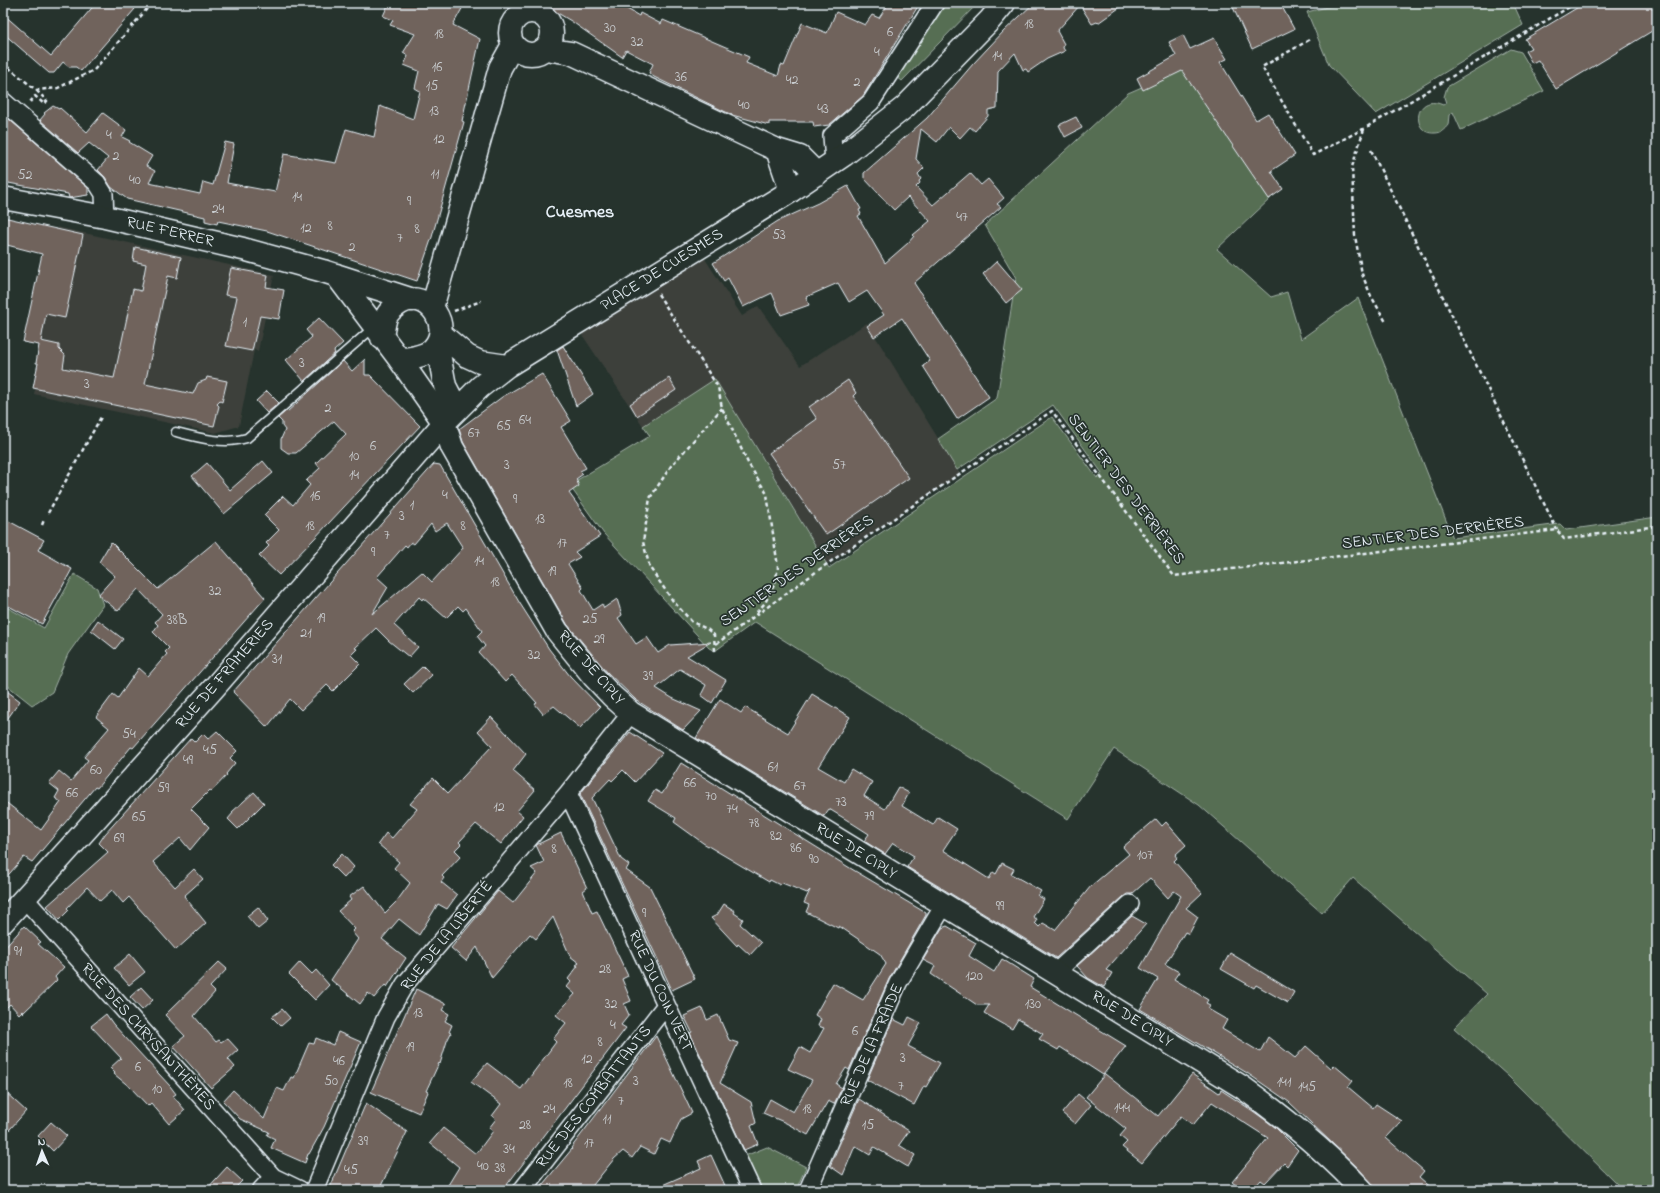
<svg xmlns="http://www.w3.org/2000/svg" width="1660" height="1193" viewBox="0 0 1660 1193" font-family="'Indie Flower',sans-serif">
<rect width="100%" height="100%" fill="#26332d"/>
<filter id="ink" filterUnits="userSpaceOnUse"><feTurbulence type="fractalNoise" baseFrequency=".025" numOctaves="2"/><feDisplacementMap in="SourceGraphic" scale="8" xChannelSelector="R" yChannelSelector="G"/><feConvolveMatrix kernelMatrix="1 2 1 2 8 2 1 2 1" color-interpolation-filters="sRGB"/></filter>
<g filter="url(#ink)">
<!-- built -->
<path fill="#3c413b" d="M57 227 274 275 258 351 254 350 239 426 215 433 34 394 46 341 32 338Z
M698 248 742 316 758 306 800 366 867 323 960 474 827 564 715 379 643 426 575 324Z"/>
<!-- green -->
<path fill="#576e53" stroke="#a0b0a6" d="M942 3H978L902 81 896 76Z
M1343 3H1513L1523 25 1376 114 1329 65 1307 12Z
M1511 49 1521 52 1544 91 1461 130 1453 112 1449 115 1448 125C1444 130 1441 133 1435 133 1410 135 1414 92 1443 105L1446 103 1444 97 1447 87Z
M1183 69 1271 198 1217 249 1271 297 1287 292 1301 339 1358 298 1453 538 1560 524 1566 530 1657 517V1190H1623L1508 1076 1454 1028 1487 994 1353 878 1322 913 1199 805 1114 749 1068 819 755 622 715 651 709 648 604 534 569 485 650 436 643 426 715 379 829 568 1052 417 1097 478 1102 473 1053 405 957 470 938 439 997 398 1016 278 985 225 1128 93Z
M74 574 97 588 103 605 68 654 52 692 32 705 3 682V605L44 628Z
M767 1147 806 1167 796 1190H760L745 1156Z"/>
<!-- building -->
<path fill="#6f635c" stroke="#e8f1f8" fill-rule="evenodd" d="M96 3H127L135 9 81 71 76 67H69L63 62 54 73H49L3 33V14L51 56Z
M389 3H465L453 25 480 39 462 121 464 122 432 237 417 281 267 231 218 221 217 224 205 221V217L127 199 111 187 105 177 98 170 108 158 89 143 78 153 40 120 45 114 44 113 53 106 59 109 60 108 87 132 103 113 126 130 122 137 130 141 129 142 152 156 146 166 155 171 149 183 200 194 203 182 213 185 225 142 234 144 227 183 275 192 284 154 336 163 346 129 374 137 380 106 413 119 420 91 415 88 419 71 404 65 408 56 403 53 415 34 390 25 393 20 383 16Z
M541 3H617L639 16 640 13 661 24 663 20 749 57 746 63 778 76 781 65 784 66 802 23 827 33 836 12 865 25 872 15 879 18 889 3H920L863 96 829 125 814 127 813 122H769V125L732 115 654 77 649 73 653 64 626 50 622 57 571 21Z
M1034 3H1126L1098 23 1097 22 1092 24 1080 5 1057 31 1064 44 1063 48 1065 51 1047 59 1028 72 1026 69 1023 70 1015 53 998 71 997 108 988 110V116L975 131 970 127 960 138 949 127 937 142 921 129 916 159 924 168 918 174 921 179 919 181 920 183 916 187 933 205 970 173 981 185 988 179 1004 198 997 204 1001 207 914 283 989 397 957 419 923 366 930 361 902 318 874 337 867 326 884 315 867 291 849 302 838 283 806 297 809 305 781 315 772 293 743 307 728 278 724 281 713 263 778 221 818 203 848 186 861 209 859 210 861 214 858 216 885 263 908 243 914 236 913 235 930 221 908 197 894 210 864 178V173L927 118 973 64 1004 31Z
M1231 3H1280L1294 29 1252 49Z
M1585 3H1657V28L1556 89 1538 60 1532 63 1525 51 1531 48 1525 39Z
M1183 35 1190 49 1214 38 1227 59 1220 62 1256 120 1268 113 1295 155 1271 171 1283 189 1269 199 1182 71 1143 90 1137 78 1176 56 1169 42Z
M3 114 88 188V195L69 198 68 194 3 182Z
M1076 117 1082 128 1065 137 1059 125Z
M3 217 83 235 65 318 46 314 41 341 59 345V349L65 355 63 368 114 378 133 289 141 291 146 264 133 261 135 247 181 257 177 278 168 276 145 384 193 394 198 383 206 380 207 377 227 381 222 402 220 401 217 404 219 406 214 426 33 388 38 363H36L39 345 23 342 42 254 3 244Z
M997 261 1022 290 1006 303 983 274Z
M231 268 268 275 266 287 284 290 279 319 260 316 252 351 226 346 237 297 225 295Z
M319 318 343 343 334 351 335 353 304 381 286 360 312 337 306 330Z
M563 346 593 394 576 406 557 350Z
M365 359V375H370L420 426 313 540 279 575 259 556 269 546 266 543 279 530 264 515 283 496 293 505 310 485 306 481 320 468 316 463 346 434 334 421 296 453H288L281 448V439L285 430 282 426V422L278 418 286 411 287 412 343 361 352 371Z
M542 374 571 421 561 427 586 468 580 471 583 474 576 479 579 486 569 493 600 536 575 552 580 557 568 564 583 588 581 590 593 610 602 604 604 608 617 599 622 615 618 618 636 644 647 637 658 653 670 645 711 642 687 656 726 680 712 703 701 695 706 685 680 669 656 688 672 698 701 711 683 730 636 700 607 672 567 624 463 442 459 429 502 397Z
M669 378 676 390 637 416 630 404Z
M848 380 856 393 853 396 909 478 826 535 769 453 817 419 809 407Z
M267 391 279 403 267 413 256 401Z
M263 461 273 473 224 514 192 476 207 463 230 490Z
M434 464 440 465 519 602 549 649 570 676 600 707 580 728 554 706 543 714 535 704 537 703 512 675 505 682 479 653 485 646 477 636 482 631 466 608 463 611 458 606 446 618 423 598 422 600 419 597 394 625 418 647 409 657 389 641 376 628 355 648 357 649 351 655 360 664 333 691 327 685 301 710 290 699 267 727 233 692ZM447 523 463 548 432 582 422 572 372 614 388 587 377 577 405 545 407 547 411 542 414 544 431 524 435 531Z
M3 518 44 540 38 550 72 569 42 624 3 603Z
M216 541 265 598 133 748 131 747 97 788 95 787 32 862 24 857 3 881V800L41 830 61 802 55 798 59 791 49 783 59 771 71 781 88 760 84 757 109 728 96 717 113 694 118 698 139 668 148 676 167 654 165 652 169 648 153 632 158 625 155 622 162 614 138 589 118 611 98 595 115 576 99 562 111 542 158 589Z
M98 620 123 639 115 649 91 630Z
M423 666 432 675 413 693 404 684Z
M3 688 20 701 3 725Z
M812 694 850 717 818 767 844 782 851 769 872 782 864 796 885 809 898 787 909 793 902 806 933 825 938 817 957 829 943 850 989 879 993 872 996 874 1002 863 1014 869 1011 874 1041 891 1038 896 1044 899 1033 917 1037 919 1035 923 1039 927 1043 923 1055 930 1091 886 1129 854 1123 847 1156 819 1162 826 1166 822 1186 845 1175 855 1177 858 1174 861 1202 893 1186 908 1198 917 1189 934 1185 932 1165 964 1179 972 1174 979 1208 1000 1206 1003 1210 1005 1208 1009 1227 1020 1222 1029 1260 1052 1268 1037 1295 1058 1306 1046 1331 1068 1334 1065 1353 1081 1348 1087 1373 1108 1376 1104 1402 1121 1386 1138 1424 1171 1419 1177 1434 1190H1377L1357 1167 1289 1102 1247 1073 1140 1009 1158 979 1140 968 1181 896 1174 891 1168 898 1150 878 1132 894H1127L1123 897 1056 958 907 867 914 856 893 843 885 854 864 841 869 834 847 820 829 809 824 816 696 738 720 699 741 713 745 707 788 733Z
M491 717 526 754 513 771 535 790 517 811 523 816 501 844 476 824 459 842 461 844 455 850 461 856 442 876 444 878 441 882 457 895 447 909 438 904 419 935 399 919 382 939 406 958 387 987 385 985 374 998 368 993 360 1004 331 980 358 939 352 932 355 929 338 911 351 900 349 897 364 886 385 913 397 901 410 883 394 868 399 862 378 844 386 833 392 838 417 809 410 804 433 778 448 793 492 746 478 731Z
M217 731 237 751 230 758 235 763 226 774 227 775 211 792 210 790 191 809 209 827 190 850 180 838 153 862 175 887 194 869 203 879 184 896 206 923 176 950 129 897 123 903 112 890 100 901 87 887 67 908 69 910 59 920 47 906 108 852 99 843 105 834 191 738 195 742 203 734 208 739Z
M630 732 662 753 635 782 623 770 612 781 610 779 592 798 621 859 629 865 626 870 650 887 695 979 672 990 580 794Z
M681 763 850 868 926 913V915L889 979 849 1070 846 1068 836 1084 842 1088 834 1104 828 1101 808 1135 786 1123 763 1113 770 1099 793 1112 812 1080 788 1069 800 1047 810 1053 824 1028 818 1026 821 1019 815 1015 833 983 863 1000 886 964 880 954 839 926 838 928 806 912 809 905 804 903 810 890 807 893 782 883 780 885 770 880 769 882 703 843 674 822 676 818 648 801 655 790 662 794Z
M254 792 264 803 238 829 228 819 233 813 232 812Z
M561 833 587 888 583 891 592 913 597 911 628 976 622 979 631 1001 624 1004 629 1015 621 1025 626 1028 503 1190H445L459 1167 430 1143 443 1128 476 1154 493 1131 489 1128 496 1119 492 1116 501 1104 471 1082 487 1063 521 1089 556 1042 553 1039 566 1023 556 1015 575 994 567 987 571 982 568 979 578 966 576 965 579 963 570 956 553 917 536 939 530 934 492 978 477 947 466 961 451 948 498 891 513 903 537 873 531 868 544 862 536 845Z
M342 854 354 867 344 878 331 865Z
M724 904 735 911 734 913 743 919 740 924 761 943 750 955 738 944 737 946 711 918 717 915Z
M258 907 268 921 258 929 247 916Z
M1132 916 1146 924 1106 970 1112 973 1104 987 1088 978 1077 966Z
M24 926 41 942 38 944 64 967 55 977 57 980 23 1013 22 1011 19 1014 10 1004 3 1011V950Z
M947 926 976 943 969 956 994 972 1002 959 1034 979 1030 987 1126 1046 1103 1075 1060 1047 1058 1050 1039 1039 1043 1034 1018 1019 1012 1029 984 1013 989 1005H977L931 974 935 966 923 960 942 928Z
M1230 953 1294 992 1288 1003 1256 985 1254 988 1221 969Z
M130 954 145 972 129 985 114 968Z
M219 962 227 969 210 987 215 992 194 1016 216 1042 219 1040 221 1042 227 1038 238 1050 228 1059 235 1067 211 1088 173 1046 185 1036 165 1015Z
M300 962 312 974 316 970 329 985 315 1000 289 974Z
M141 987 153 1000 142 1010 130 997Z
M416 989 446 1004 442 1010 449 1014 445 1021 452 1025 449 1032 451 1033 447 1041 440 1064 439 1063 426 1091 428 1092 419 1113 371 1092Z
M702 1008 707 1020 718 1015 729 1040 738 1043 720 1083 751 1102 756 1123 751 1126 758 1144 744 1150 690 1033 692 1032 684 1016Z
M282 1009 290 1018 281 1026 272 1017Z
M106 1014 113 1024 170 1086 176 1094 173 1096 185 1110 169 1124 151 1103 148 1106 131 1088 114 1074 115 1073 110 1068 121 1058 91 1026Z
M909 1017 921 1023 908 1046 940 1063 926 1087 924 1086 914 1105 867 1080 893 1019 905 1025Z
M338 1032 361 1042 324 1127 309 1154H308L305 1163 271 1148 275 1139 267 1135 269 1132 240 1119 223 1101 233 1090 264 1119 277 1088 284 1091 291 1077 294 1078 309 1043 314 1044 316 1038 333 1045Z
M656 1036 692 1113 681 1119 670 1143 661 1139 654 1154 640 1147 632 1158 623 1151 614 1159 589 1190H538L572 1149 571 1148Z
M1105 1074 1158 1116 1192 1074 1219 1093 1221 1090 1253 1111 1275 1127 1298 1150 1287 1166 1284 1163 1265 1183 1261 1180 1252 1190H1242L1232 1182 1268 1138 1212 1102 1193 1125 1181 1116 1142 1163 1122 1147 1127 1142 1120 1136 1126 1129 1086 1097Z
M3 1090 26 1111 3 1137Z
M1078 1094 1091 1105 1075 1124 1062 1113Z
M859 1099 909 1131 899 1145 915 1155 908 1167 874 1147 870 1155 855 1146 843 1175 830 1166Z
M366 1103 407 1132 379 1190H329Z
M51 1122 67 1136 53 1151 38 1136Z
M711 1155 727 1190H651L701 1168 698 1161Z
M227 1167 242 1181 233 1190H206Z"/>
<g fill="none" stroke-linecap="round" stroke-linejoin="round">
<!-- lane casing -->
<g stroke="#e8f1f8" stroke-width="11">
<path id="lane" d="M176 432C199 438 224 445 247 438L374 327"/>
</g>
<!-- street casing -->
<g stroke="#e8f1f8" stroke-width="20">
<path id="street" d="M3 101 97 183 104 194 105 217
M834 162 832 136 871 102 935 3
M568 793 752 1190
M24 898 273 1177 300 1190
M1056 972 1130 904
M261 1190 273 1177
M314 1190 386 1017 405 984 568 793 631 713
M522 1190 666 1005
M808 1190 898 983 944 905"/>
</g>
<!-- secondary casing -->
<g stroke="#e8f1f8" stroke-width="25">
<path id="secondary" d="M510 33a21 21 0 1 1 42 0a21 21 0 1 1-42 0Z
M545 49 571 53 777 150 800 157 817 174
M777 150 791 191
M3 198 105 217 243 249 323 271 413 300
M336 275 400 360 444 423 452 447 557 631 594 677 612 696 631 713 1242 1087C1285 1118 1326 1151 1362 1190
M432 308 500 68 513 45
M441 334 467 356 480 362 507 366
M382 338C383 331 384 323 386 317 389 311 394 307 399 304 427 285 458 330 429 352 421 357 409 358 400 360
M437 343 445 386 457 409
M3 922 213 689 444 423 480 387 507 366 791 191 844 155 905 107 990 20 1004 3"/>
</g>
<!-- path -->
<path stroke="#e8f1f8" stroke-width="2.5" stroke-dasharray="4 3" stroke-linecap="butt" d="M1309 40 1262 67 1313 155 1365 128 1576 3
M3 63 36 90 58 88 94 70 146 10 150 3
M30 102 35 96 44 104 47 101 36 90
M1364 129 1352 167 1355 236 1362 274 1371 296 1386 322
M1371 150 1557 530
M658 294 718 387 722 408 748 463 767 494 778 567 775 583 765 603 756 613
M454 311 481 301
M48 513 101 417
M42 525 44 520
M716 644 827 564 1052 411 1174 576 1557 530 1564 539 1657 526
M715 651 714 635 707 629 692 622 673 601 650 568 643 542 650 498 671 466 722 408"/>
<!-- lane -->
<use href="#lane" stroke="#26332d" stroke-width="8"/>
<!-- street -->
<use href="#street" stroke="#26332d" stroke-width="17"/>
<!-- secondary -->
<use href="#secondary" stroke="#26332d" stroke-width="22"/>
</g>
</g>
<g text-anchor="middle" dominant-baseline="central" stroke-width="3.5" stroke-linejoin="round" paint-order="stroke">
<!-- number labels -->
<g font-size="14" fill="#caced1">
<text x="1029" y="24">18</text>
<text x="610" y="28">30</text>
<text x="890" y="32">6</text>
<text x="439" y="34">18</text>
<text x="637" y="42">32</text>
<text x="877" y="52">4</text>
<text x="997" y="56">14</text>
<text x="437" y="67">16</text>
<text x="681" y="77">36</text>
<text x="792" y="80">42</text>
<text x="857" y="82">2</text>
<text x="432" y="86">15</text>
<text x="744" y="105">40</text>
<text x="823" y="109">43</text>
<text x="434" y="111">13</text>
<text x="109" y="135">4</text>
<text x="439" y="139">12</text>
<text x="116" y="156">2</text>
<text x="435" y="174">11</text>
<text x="25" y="175">52</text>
<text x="135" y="180">40</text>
<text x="297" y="197">14</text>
<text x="409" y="201">9</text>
<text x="218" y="209">24</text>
<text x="962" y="217">47</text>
<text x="330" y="226">8</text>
<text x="306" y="228">12</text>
<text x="417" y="229">8</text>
<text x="779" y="235">53</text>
<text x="400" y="238">7</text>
<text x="352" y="247">2</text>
<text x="245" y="322">1</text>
<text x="302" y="363">3</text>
<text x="87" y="384">3</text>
<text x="328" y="408">2</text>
<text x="525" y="420">64</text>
<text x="504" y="426">65</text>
<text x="474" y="433">67</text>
<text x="373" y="446">6</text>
<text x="354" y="456">10</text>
<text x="507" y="465">3</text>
<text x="839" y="465">57</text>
<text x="354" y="475">14</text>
<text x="445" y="495">4</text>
<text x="315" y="496">16</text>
<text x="515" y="499">9</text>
<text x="412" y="505">1</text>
<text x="402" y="516">3</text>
<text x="540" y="519">13</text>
<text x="310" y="526">18</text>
<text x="463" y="526">8</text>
<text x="387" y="535">7</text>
<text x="562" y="543">17</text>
<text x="373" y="552">9</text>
<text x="479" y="561">14</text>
<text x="552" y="571">19</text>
<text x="495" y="582">18</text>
<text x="215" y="591">32</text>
<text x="321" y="618">19</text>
<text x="590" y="619">25</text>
<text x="177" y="620">38B</text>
<text x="306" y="633">21</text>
<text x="599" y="639">29</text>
<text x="534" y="655">32</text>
<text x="277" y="659">31</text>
<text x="648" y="676">39</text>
<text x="129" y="734">54</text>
<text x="210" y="750">45</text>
<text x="188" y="760">49</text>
<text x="773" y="767">61</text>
<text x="96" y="770">60</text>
<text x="690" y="783">66</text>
<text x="800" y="786">67</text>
<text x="163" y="788">59</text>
<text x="72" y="793">66</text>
<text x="711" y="796">70</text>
<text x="841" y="802">73</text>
<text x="499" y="807">12</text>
<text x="732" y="809">74</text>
<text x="869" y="816">79</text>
<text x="139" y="817">65</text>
<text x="754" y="823">78</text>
<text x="776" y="836">82</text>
<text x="119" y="838">69</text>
<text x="796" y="848">86</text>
<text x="554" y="849">8</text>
<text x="1145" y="855">107</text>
<text x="814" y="859">90</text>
<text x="1000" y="906">99</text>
<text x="644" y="913">9</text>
<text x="18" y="951">91</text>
<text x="605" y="969">28</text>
<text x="974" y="976">120</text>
<text x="611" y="1004">32</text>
<text x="1033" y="1004">130</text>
<text x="418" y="1013">13</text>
<text x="613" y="1025">4</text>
<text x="855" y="1031">6</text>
<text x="600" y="1042">8</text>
<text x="410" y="1047">19</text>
<text x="903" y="1058">3</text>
<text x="587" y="1059">12</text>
<text x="339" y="1061">46</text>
<text x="138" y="1067">6</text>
<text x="331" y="1081">50</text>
<text x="636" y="1081">3</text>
<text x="1284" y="1082">141</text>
<text x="568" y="1083">18</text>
<text x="901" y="1086">7</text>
<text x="1307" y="1087">145</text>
<text x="157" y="1089">10</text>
<text x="621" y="1101">7</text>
<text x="1122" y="1108">144</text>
<text x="549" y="1109">24</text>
<text x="807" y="1109">18</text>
<text x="607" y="1119">11</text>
<text x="525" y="1125">28</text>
<text x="868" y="1125">15</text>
<text x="363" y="1141">39</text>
<text x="589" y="1143">17</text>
<text x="509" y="1149">34</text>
<text x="483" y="1166">40</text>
<text x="500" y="1168">38</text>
<text x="351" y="1170">45</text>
</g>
<!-- street labels -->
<g font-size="16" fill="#e8f1f8" stroke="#26332d">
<text transform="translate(170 232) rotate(13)">RUE FERRER</text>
<text transform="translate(662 270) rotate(-32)">PLACE DE CUESMES</text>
<text transform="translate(1126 489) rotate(53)">SENTIER DES DERRIÈRES</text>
<text transform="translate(1433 533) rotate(-7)">SENTIER DES DERRIÈRES</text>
<text transform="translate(797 571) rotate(-35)">SENTIER DES DERRIÈRES</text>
<text transform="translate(591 668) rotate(49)">RUE DE CIPLY</text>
<text transform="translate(225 674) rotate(-49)">RUE DE FRAMERIES</text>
<text transform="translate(856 851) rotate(32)">RUE DE CIPLY</text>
<text transform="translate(447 936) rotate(-51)">RUE DE LA LIBERTÉ</text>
<text transform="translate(660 991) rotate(65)">RUE DU COIN VERT</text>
<text transform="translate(1132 1019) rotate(32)">RUE DE CIPLY</text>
<text transform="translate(148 1037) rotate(48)">RUE DES CHRYSANTHÈMES</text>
<text transform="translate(872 1045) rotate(-66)">RUE DE LA FRAIDE</text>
<text transform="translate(594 1097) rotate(-52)">RUE DES COMBATTANTS</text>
</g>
<!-- quarter labels -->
<g font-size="18" font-weight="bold" fill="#e8f1f8" stroke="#26332d">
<text x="580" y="213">Cuesmes</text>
</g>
</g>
<!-- margin -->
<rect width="1660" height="1193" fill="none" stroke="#26332d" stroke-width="16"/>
<rect x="8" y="8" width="1644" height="1177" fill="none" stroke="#e8f1f8" stroke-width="1.5" filter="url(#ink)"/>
<!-- north arrow -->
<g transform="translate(42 1151) rotate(358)" stroke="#26332d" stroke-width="3" paint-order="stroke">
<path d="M0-3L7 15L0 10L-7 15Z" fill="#e8f1f8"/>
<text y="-6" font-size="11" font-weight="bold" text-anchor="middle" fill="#e8f1f8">N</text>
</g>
</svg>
